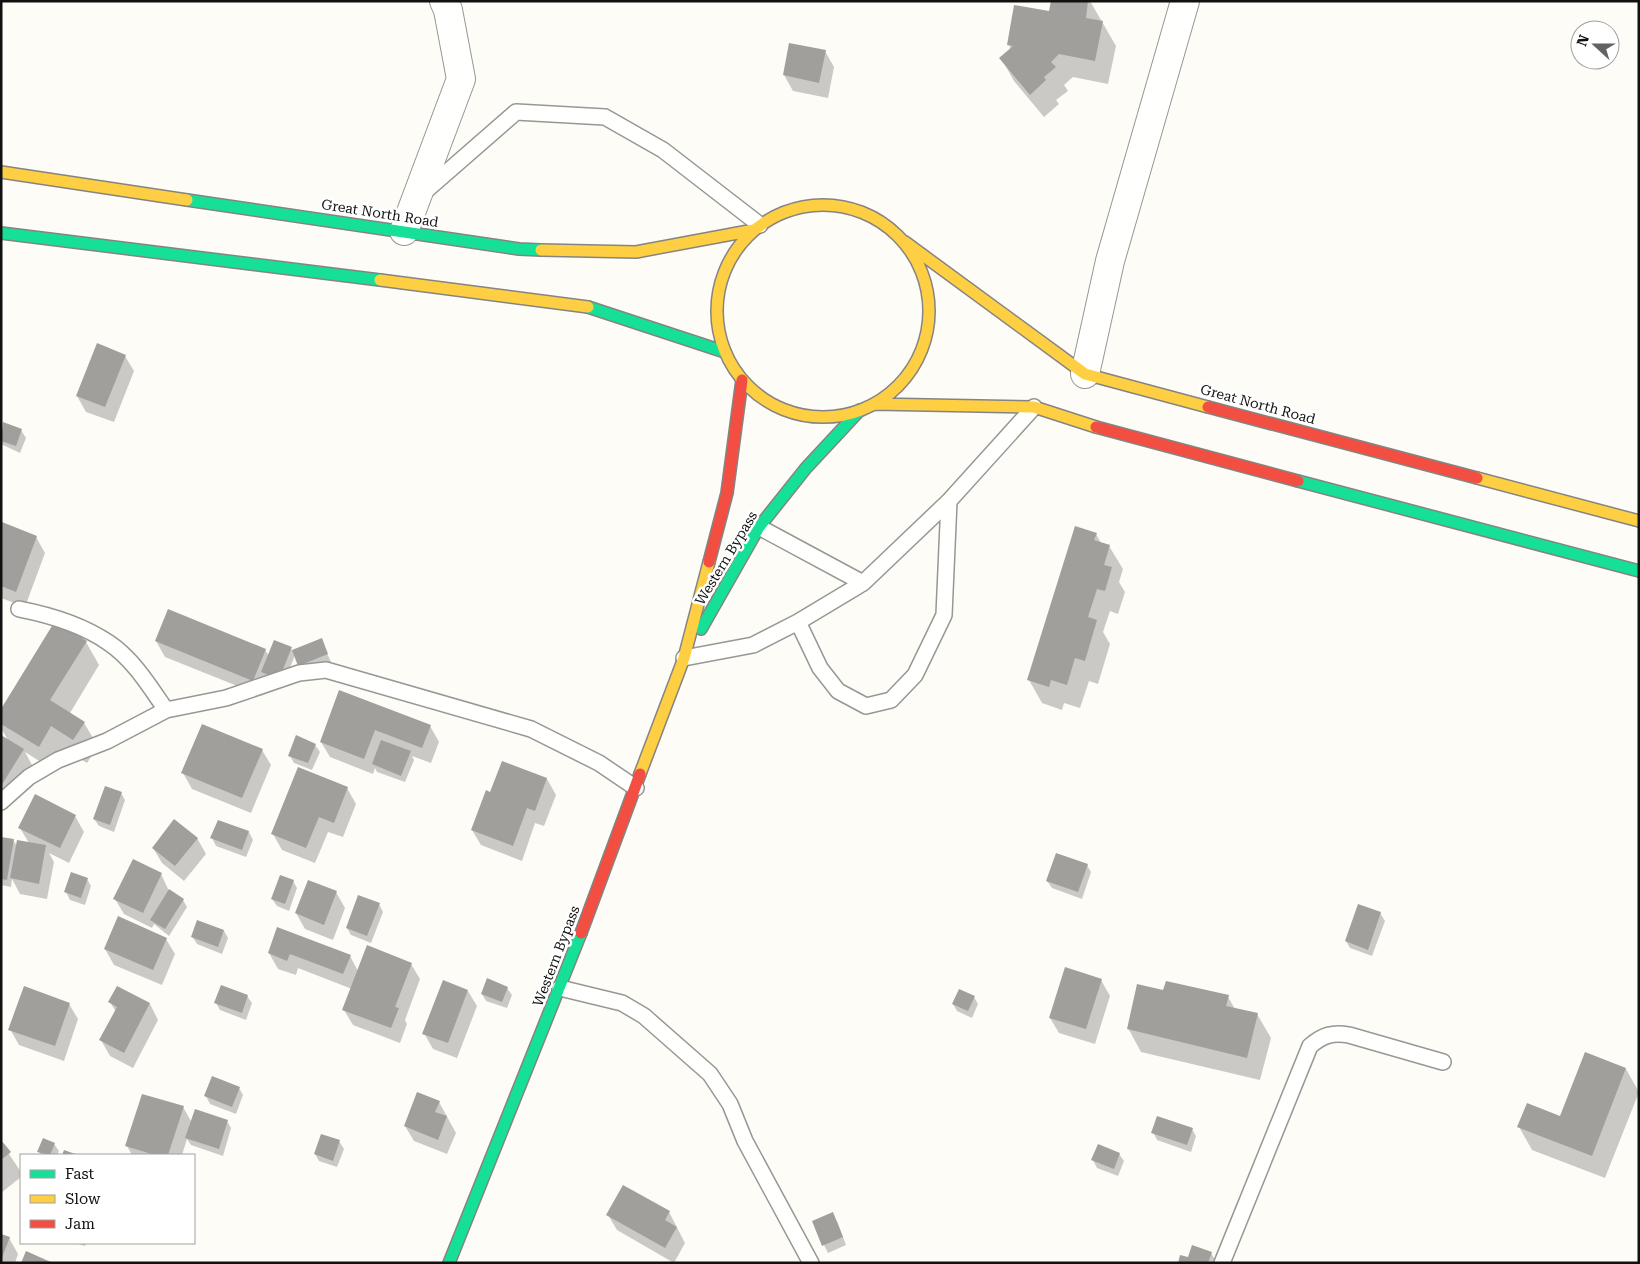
<svg xmlns="http://www.w3.org/2000/svg" width="1640" height="1264" viewBox="0 0 1640 1264" font-family="'Roboto Serif',serif">
<rect width="100%" height="100%" fill="#fdfcf7"/>
<!-- shadow -->
<path fill="#0003" d="M1053 1H1090L1116 46 1108 84 1073 77 1064 85 1068 91 1056 100 1059 104 1044 117 1014 81 1001 58 1011 50 1009 45 1050 13Z
M825 51 834 67 828 98 793 91 784 75Z
M125 356 134 371 114 422 86 412 77 396Z
M4 424 21 430 26 438 20 453 1 444Z
M3 524 36 537 45 553 25 607 1 598Z
M1096 534 1101 543 1109 546 1123 569 1119 582 1125 592 1118 614 1110 611 1103 632 1110 644 1098 684 1089 681 1080 708 1064 703 1062 710 1042 703 1029 680Z
M321 640 331 662 304 672 295 655 283 686 268 680 262 696 165 657 156 641 265 650 269 656 291 648 292 651Z
M86 642 99 665 70 713 84 723 98 746 87 763 64 749 52 769 25 752 32 765 9 804 1 799V736L8 740 1 728V712Z
M340 691 430 726 439 742 431 763 412 756 414 760 405 782 377 772 375 768 373 774 330 757 321 742Z
M315 745 320 752 312 770 294 763 290 756Z
M262 750 271 765 251 813 192 789 183 773Z
M503 763 547 779 556 795 544 826 535 823 522 861 481 845 472 830 491 794Z
M347 788 356 804 343 837 328 832 315 863 282 850 273 834Z
M121 793 125 800 114 832 99 826 94 819Z
M75 816 84 832 69 863 49 853 54 862 47 899 20 894 12 879 11 887 1 885V838L13 840 17 846 29 843 20 828Z
M218 821 249 832 253 840 246 857 216 846 212 838Z
M197 838 206 854 184 881 162 863 153 848Z
M1087 865 1091 872 1082 899 1052 888 1047 881Z
M161 874 169 891 183 900 187 907 169 936 154 924 152 928 124 914 115 899Z
M87 879 91 886 85 905 70 900 66 892Z
M293 881 297 888 289 911 277 906 272 899Z
M336 892 345 908 333 940 305 929 296 913Z
M379 904 383 912 371 943 351 935 347 928Z
M1380 913 1385 921 1372 956 1350 948 1346 941Z
M224 931 228 938 222 954 197 944 192 936Z
M166 939 175 954 162 985 114 965 105 949Z
M269 953 350 956 358 971 411 964 420 979 405 1020 407 1024 400 1043 353 1025 344 1010 352 989 298 968 296 975 278 969Z
M1101 980 1110 996 1095 1044 1059 1033 1050 1018Z
M118 988 150 1004 158 1020 133 1068 110 1056 101 1040 116 1012 110 1002Z
M507 988 512 995 507 1008 486 1001 482 994Z
M468 991 477 1006 457 1058 433 1049 424 1033Z
M1164 992 1228 997 1235 1009 1257 1014 1271 1038 1260 1080 1141 1052 1128 1028Z
M247 996 252 1003 246 1020 220 1010 216 1003Z
M974 997 978 1004 972 1018 957 1011 953 1004Z
M69 1004 78 1019 64 1061 19 1045 10 1029Z
M1586 1053 1626 1069 1639 1092 1605 1178 1532 1150 1519 1127 1560 1118Z
M239 1088 243 1095 236 1114 210 1104 206 1096Z
M439 1102 456 1133 447 1154 414 1141 405 1126Z
M183 1107 192 1123 227 1121 231 1128 223 1156 191 1145 187 1139 182 1155H132L127 1146Z
M1192 1129 1196 1136 1191 1152 1157 1140 1153 1132Z
M339 1141 344 1149 337 1167 319 1161 315 1154Z
M1 1142 21 1172V1177L1 1193Z
M54 1144 59 1151 57 1155H41L39 1152Z
M1119 1154 1124 1161 1118 1176 1097 1168 1093 1160Z
M669 1212 685 1243 674 1263 617 1230 608 1215Z
M837 1221 846 1245 828 1253 824 1245Z
M1 1235 9 1238 18 1254 15 1263H1Z
M75 1243H86L85 1246Z
M1211 1253 1217 1263H1179Z"/>
<!-- building -->
<path fill="#a19f9c" d="M1051 1H1088L1086 18 1103 21 1095 61 1059 54 1051 62 1056 67 1044 77 1046 80 1030 95 999 58 1013 46 1007 45 1014 5 1049 11Z
M789 43 826 50 819 83 783 75Z
M97 343 126 355 105 407 76 396Z
M3 422 22 429 16 446 1 441Z
M2 522 37 536 16 592 1 586Z
M1075 526 1097 533 1094 540 1110 545 1104 565 1112 567 1105 591 1097 589 1088 617 1097 620 1085 661 1075 658 1067 685 1051 680 1049 687 1027 680Z
M168 609 266 649 253 681 155 641Z
M55 621 87 641 50 700 85 722 73 740 51 726 39 747 1 724V709Z
M322 638 328 654 298 666 292 650Z
M274 640 292 647 279 679 261 672Z
M339 690 431 725 422 748 375 730 364 759 320 742Z
M202 724 263 749 242 798 181 773Z
M1 735 24 749 1 786Z
M296 735 316 744 308 763 288 756Z
M381 740 411 751 401 776 372 764Z
M502 761 547 778 535 811 527 808 513 846 471 830 486 790 490 792Z
M298 767 348 787 334 823 319 817 306 848 271 834Z
M105 786 122 792 110 825 93 819Z
M35 794 76 815 60 848 18 828Z
M174 819 198 838 175 866 152 848Z
M218 820 249 831 242 850 210 838Z
M1 837 14 839 7 880 1 879Z
M17 840 46 845 39 884 10 878Z
M1056 853 1088 864 1078 892 1046 881Z
M133 859 162 873 143 913 113 899Z
M71 872 88 878 81 898 64 892Z
M280 875 294 880 285 904 271 899Z
M308 880 337 891 324 925 295 913Z
M169 889 184 899 165 929 150 920Z
M358 895 380 903 367 936 346 928Z
M1358 904 1381 912 1368 950 1345 941Z
M118 916 167 938 153 970 104 949Z
M197 920 224 930 218 947 191 937Z
M277 927 351 955 343 974 290 954 287 961 268 953Z
M367 945 412 963 395 1007 399 1008 391 1028 342 1010Z
M1065 967 1102 979 1086 1029 1049 1018Z
M487 978 508 987 502 1002 481 994Z
M443 980 468 990 448 1043 422 1034Z
M1166 981 1229 995 1226 1006 1258 1013 1247 1058 1127 1029 1137 984 1163 990Z
M221 985 248 995 242 1013 214 1003Z
M24 986 70 1003 55 1046 8 1030Z
M117 986 150 1003 124 1053 99 1040 117 1007 108 1002Z
M959 989 975 996 968 1011 952 1004Z
M1585 1052 1626 1068 1592 1156 1517 1127 1527 1103 1560 1116Z
M212 1076 240 1087 232 1107 204 1096Z
M417 1092 440 1101 435 1112 447 1116 438 1140 404 1126Z
M142 1094 184 1106 168 1155H155L125 1146Z
M195 1109 228 1120 219 1149 185 1138Z
M1157 1116 1193 1128 1187 1145 1151 1133Z
M321 1134 340 1140 333 1161 314 1154Z
M43 1138 55 1143 50 1155 37 1152Z
M1 1140 11 1152 1 1160Z
M1098 1144 1120 1153 1114 1169 1091 1160Z
M64 1150 78 1155H62Z
M623 1185 670 1211 665 1220 677 1227 665 1248 606 1215Z
M833 1212 843 1237 822 1246 812 1221Z
M1 1234 10 1237 1 1260Z
M1192 1245 1212 1252 1208 1263H1178L1180 1255 1188 1257Z
M26 1251 53 1263H21Z"/>
<g fill="none" stroke-linecap="round" stroke-linejoin="round">
<!-- lane casing -->
<g stroke="#979795" stroke-width="18">
<path id="lane" d="M422 194 516 112 605 117 663 150 760 225
M759 527 863 583 949 501 1034 407
M19 609C50 615 83 625 109 643 133 659 150 687 166 710
M798 622 820 668 838 691 866 706 891 700 915 675 944 615 949 501
M684 658 753 645 798 622 863 583
M1 802 29 777 58 760 107 741 166 710 226 698 299 673 326 670 531 729 599 763 636 788
M560 988 622 1003 644 1016 710 1074 730 1104 745 1141 811 1263
M1222 1263 1310 1046C1323 1035 1333 1032 1349 1035L1443 1062"/>
</g>
<!-- street casing -->
<g stroke="#979795" stroke-width="30">
<path id="street" d="M404 231 461 79 448 10 444 1
M1085 374 1110 261 1185 1"/>
</g>
<!-- fast casing -->
<g stroke="#858482" stroke-width="14">
<path id="fast" d="M187 200 519 249 541 250
M1 233 380 280
M588 307 725 352
M1298 481 1639 571
M701 629 759 527 806 468 860 410
M449 1263 581 933"/>
</g>
<!-- slow casing -->
<g stroke="#858482" stroke-width="14">
<path id="slow" d="M1 172 187 200
M717 311a106 106 0 1 1 212 0a106 106 0 1 1-212 0Z
M905 242 1085 374 1208 407
M541 250 636 252 754 230
M380 280 588 307
M875 404 1034 407 1096 427
M1477 478 1639 521
M640 774 684 658 709 562"/>
</g>
<!-- jam casing -->
<g stroke="#858482" stroke-width="14">
<path id="jam" d="M1208 407 1477 478
M1096 427 1298 481
M709 562 727 493 742 380
M581 933 640 774"/>
</g>
<!-- lane -->
<use href="#lane" stroke="#fffffe" stroke-width="15"/>
<!-- street -->
<use href="#street" stroke="#fffffe" stroke-width="28"/>
<!-- fast -->
<use href="#fast" stroke="#16e098" stroke-width="11"/>
<!-- slow -->
<use href="#slow" stroke="#ffcf43" stroke-width="11"/>
<!-- jam -->
<use href="#jam" stroke="#f24e42" stroke-width="11"/>
</g>
<g text-anchor="middle" dominant-baseline="central" stroke-width="5" stroke-linejoin="round" paint-order="stroke">
<!-- street labels -->
<g font-size="14" fill="#111" stroke="#fff">
<text transform="translate(380 213) rotate(9)">Great North Road</text>
<text transform="translate(1258 404) rotate(15)">Great North Road</text>
<text transform="translate(726 558) rotate(-59)">Western Bypass</text>
<text transform="translate(556 956) rotate(-69)">Western Bypass</text>
</g>
</g>
<!-- border -->
<rect width="1640" height="1264" fill="none" stroke="#111111" stroke-width="5"/>
<!-- legend -->
<rect x="20" y="1154" width="175" height="90" fill="#ffffff" stroke="#a0a0a0"/>
<rect x="30" y="1170" width="25" height="8" fill="#16e098" stroke="#a0a0a0"/>
<text x="65" y="1179" font-size="15" fill="#111111">Fast</text>
<rect x="30" y="1195" width="25" height="8" fill="#ffcf43" stroke="#a0a0a0"/>
<text x="65" y="1204" font-size="15" fill="#111111">Slow</text>
<rect x="30" y="1220" width="25" height="8" fill="#f24e42" stroke="#a0a0a0"/>
<text x="65" y="1229" font-size="15" fill="#111111">Jam</text>
<!-- north arrow -->
<g transform="translate(1595 45) rotate(291)"><circle r="24" fill="#ffffff" stroke="#a0a0a0"/>
<path d="M0-4L9 19L0 12L-9 19Z" fill="#646362"/>
<text y="-8" font-size="14" font-weight="bold" text-anchor="middle" fill="#111111">N</text>
</g>
</svg>
